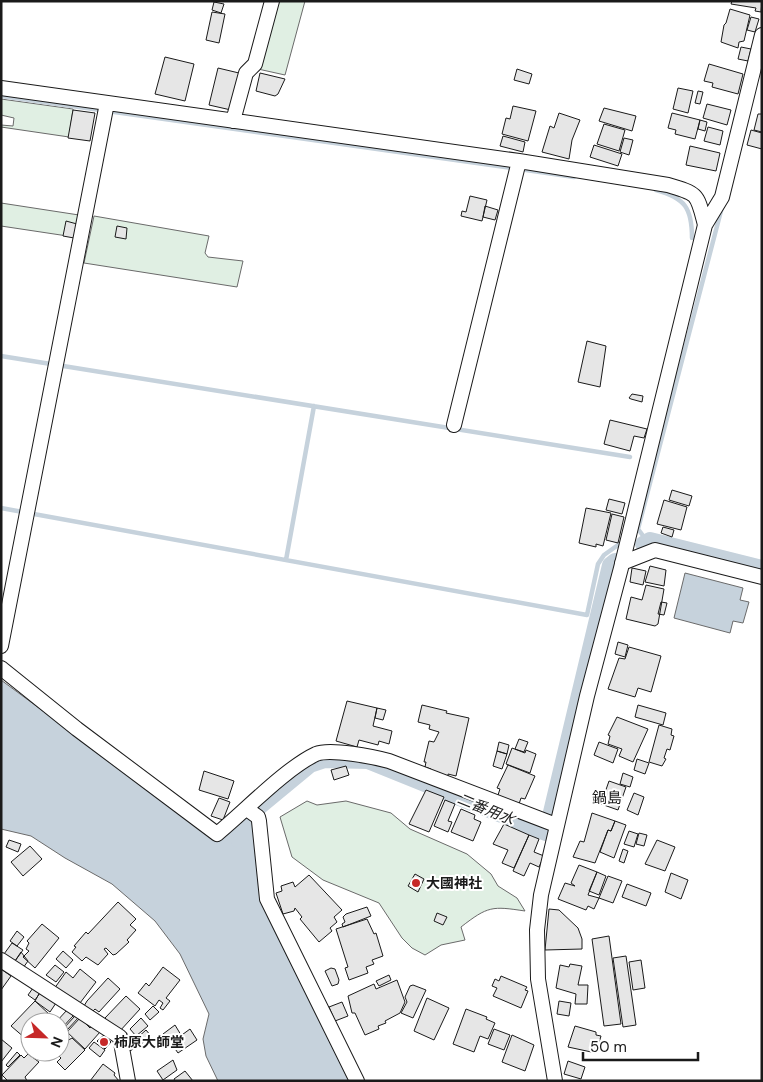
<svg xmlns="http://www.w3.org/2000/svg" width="763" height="1082" viewBox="0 0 763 1082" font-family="'DM Sans','Noto Sans JP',sans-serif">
<rect width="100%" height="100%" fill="#fff"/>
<!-- green -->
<path fill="#e0efe3" stroke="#6a6a6a" d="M276 1H305L285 75 258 69Z
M1 99 73 109 69 137 1 127V125L13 126 14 118 1 115Z
M1 203 79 215 74 237 1 226Z
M94 216 209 236 205 253 208 257 243 261 237 287 84 263Z
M307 801 317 805 346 801 391 813 410 829 467 854 491 874 498 886 517 898 525 911C492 906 488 906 461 927L465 940 441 945 425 955 412 948 402 938 379 903 323 880 292 857 280 817Z"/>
<!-- water -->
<path fill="#c6d2dc" stroke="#6a6a6a" d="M685 573 743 588 740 600 749 602 743 623 733 621 730 633 674 618Z
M1 680 218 840 245 819 253 825 264 907 349 1081H218L206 1056 203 1039 209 1014 180 954 155 921 112 884 65 858 31 836 1 829Z"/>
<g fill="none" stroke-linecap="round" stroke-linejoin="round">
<!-- stream -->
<path stroke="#c6d2dc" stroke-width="4.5" d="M1 96 512 168
M526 170 574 177
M656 190C685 198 692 208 692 238
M1 356 630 457
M1 508 587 615 598 564 604 555 618 545
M647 541 638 529 722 207
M286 560 314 406"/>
<!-- canal -->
<path stroke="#c6d2dc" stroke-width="16" d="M643 544 650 540 762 568
M239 840 258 808 310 765 325 760 368 761 546 833 610 565 615 561"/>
</g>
<!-- building -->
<path fill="#e6e6e6" stroke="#1a1a1a" d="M732 1H762L761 12 755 11 756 8 731 4Z
M214 2 224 4 221 13 212 10Z
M730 9 750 15 744 41 739 42 738 48 721 42 724 25 726 23Z
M212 12 225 14 219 43 206 40Z
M751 17 759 19 755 32 747 30Z
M741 47 751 49 748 61 738 59Z
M165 57 194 64 185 101 155 94Z
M709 64 743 74 738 94 712 87 713 83 704 81Z
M218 68 239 73 231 110 209 105Z
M517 69 532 74 529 84 514 80Z
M260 73 285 79 278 94 275 96 256 91Z
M678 88 693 91 688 113 673 109Z
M698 91 703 92 700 104 695 103Z
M707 104 731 110 727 125 703 118Z
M513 106 536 111 528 141 502 134 506 118 510 119Z
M604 108 636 116 632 131 599 121Z
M73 110 95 113 90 141 68 138Z
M559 113 580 120 572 140 569 159 542 152 550 126 554 128Z
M672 113 700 120 695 139 675 134 676 130 668 128Z
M758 114H762V132L754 130Z
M700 120 707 122 705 131 698 129Z
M604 124 625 130 619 151 597 144Z
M708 127 723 131 720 145 704 141Z
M751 130 762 133V149L747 145Z
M503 136 525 142 523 152 500 146Z
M624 138 633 140 629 155 620 152Z
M594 145 622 154 618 166 590 157Z
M690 146 720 153 716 171 686 165Z
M470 196 487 200 482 221 461 216 462 211 466 212Z
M485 206 498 210 495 220 483 217Z
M66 221 77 224 74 238 63 236Z
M117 226 127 228 126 239 115 237Z
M587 341 606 346 600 387 578 382Z
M632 394 643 396 642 402 631 399 629 398Z
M610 420 647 429 644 438 634 436 630 451 604 444Z
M672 490 692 496 689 506 669 500Z
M609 499 625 503 622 514 606 510Z
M664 500 687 507 681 530 657 524Z
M586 508 611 513 603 546 596 544V547L579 543Z
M612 514 624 517 618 543 606 540Z
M663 527 674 530 672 537 661 533Z
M650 566 666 570 664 586 645 582Z
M632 568 646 571 643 585 630 582Z
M646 585 664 589 658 624 655 626 626 619 631 597 642 600Z
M661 602 667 603 664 615 658 614Z
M618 642 628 645 625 657 615 654Z
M629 647 661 656 651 692 638 688 635 697 608 689 619 658 625 659Z
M347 701 377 708 373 726 392 731 389 744 379 741 378 745 359 740 357 747 336 741Z
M422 705 447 711 446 713 469 718 456 776 448 774V777L430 772 431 769 425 767 426 762H424L429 741 434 742 439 732 429 729 430 725 418 722Z
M638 705 666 713 663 725 635 717Z
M377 708 386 710 383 720 375 718Z
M617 717 648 729 633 762 619 756 622 749 608 744 610 736 608 735Z
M659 725 672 729 671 735 674 736 670 750 667 749 664 758 666 759 662 766 649 762Z
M519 739 528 742 524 752 515 749Z
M499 742 509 745 507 754 497 751Z
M599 742 618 749 613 763 594 755Z
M512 748 525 753 526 750 536 754 530 773 506 764Z
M497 751 507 754 502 769 493 766Z
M637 759 649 763 645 774 634 770Z
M508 765 535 776 525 799 521 798 518 807 497 798 500 789 497 788Z
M346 766 349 775 334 780 331 770Z
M204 771 234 781 228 799 199 790Z
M623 773 633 777 630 787 620 784Z
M609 781 626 787 618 810 601 804Z
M426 790 444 797 429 832 409 824Z
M634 793 644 797 638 815 627 810Z
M219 798 230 802 223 820 211 816Z
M445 800 455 804 448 821 452 822 448 832 434 826Z
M461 809 475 815 474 819 481 822 473 841 451 832Z
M592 813 615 821 611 831 608 830 595 863 573 857 580 841 584 842Z
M615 821 626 825 614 858 600 852 608 830 611 831Z
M504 824 529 835 514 868 502 863 508 850 493 844Z
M629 831 638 834 634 847 624 844Z
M639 833 647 835 644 846 636 844Z
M529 835 539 839 534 852 544 856 539 867 530 863 524 876 513 871Z
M9 840 21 844 18 852 6 847Z
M657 840 675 847 665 871 645 864Z
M30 846 42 859 23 876 11 862Z
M623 849 628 851 624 863 619 861Z
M579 865 597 872 588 895 599 898 594 909 588 906 586 910 558 899 565 883 575 886 571 883Z
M597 872 606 876 599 895 589 891Z
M671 873 688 880 681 899 665 892Z
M415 874 424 879 418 892 408 886Z
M309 875 342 910 334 917 337 922 330 928 332 931 319 942 300 919 302 917 295 908 294 911 283 914 276 893 282 891 281 886 293 882 295 887Z
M608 876 622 881 613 903 599 898Z
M627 884 651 893 646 906 622 897Z
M118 902 136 919 130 925 136 930 127 940 129 942 116 954 113 955 106 948 104 949 108 954 98 965 86 957 82 961 72 952 76 947 74 946 86 932 88 934Z
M367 907 371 916 343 927 342 924 345 922 343 917 346 914Z
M549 909 559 910 578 928 582 939V949L545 950Z
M437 913 447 917 443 925 434 921Z
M367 919 374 934 376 933 383 956 372 960 374 964 366 967 368 973 349 980 345 968 348 967 336 929Z
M42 924 59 938 35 968 23 957 29 951 26 949 29 943 27 941Z
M17 931 24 937 17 946 10 941Z
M609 936 621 1024 604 1026 592 939Z
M12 943 23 950 15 961 4 954Z
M63 951 73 960 66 968 56 959Z
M21 952 28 961 23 968 15 961Z
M626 956 636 1025 623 1027 613 958Z
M641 960 645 988 633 990 629 962Z
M570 964 582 966 578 985H588L587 1004H575L576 994 556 988 560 965 569 967Z
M55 965 64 972 56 982 46 975Z
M163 967 180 980 166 998 170 1001 163 1010 160 1008 163 1003 159 1000 155 1006 138 993 146 983 149 986Z
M331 968 335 969 339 980 338 984 332 986 325 971Z
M1 969 11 976 1 990Z
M80 969 96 982 80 1003 54 989 66 972 73 978Z
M389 975 391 980 379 986 376 981Z
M501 976 527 987 525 990 528 991 521 1008 493 996 497 988 492 986 495 979 499 981Z
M108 978 120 989 99 1012 95 1009 93 1011 87 1008 84 1006 87 1001Z
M397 980 405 1002 400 1013 385 1021 386 1023 378 1026 379 1029 365 1035 355 1013H352L348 996 374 984 376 989Z
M413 985 426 990 413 1018 401 1013 407 1002 405 997 410 986Z
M33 988 40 993 35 1000 28 995Z
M40 992 56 1003 50 1012 35 1001Z
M126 996 140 1009 119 1032 105 1018Z
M427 998 449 1008 434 1040 414 1031Z
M35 1001 50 1015 43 1022H30V1033L25 1038 11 1026Z
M559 1001 571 1003 569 1016 557 1014Z
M342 1002 348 1016 335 1021 329 1007Z
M153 1006 159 1012 150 1020 145 1014Z
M466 1009 487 1017 486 1019 495 1023 488 1039 480 1036 474 1052 453 1044Z
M67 1010 73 1016 60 1030V1022H56Z
M75 1013 79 1017 67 1030 64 1028 74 1017Z
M80 1018 90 1028 92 1025 100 1032 85 1049 67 1032Z
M141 1018 148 1026 136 1036 130 1029Z
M175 1025 181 1035 170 1043 163 1034Z
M575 1026 596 1032V1035L601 1036 596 1053 568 1047Z
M190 1029 197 1040 178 1053 171 1043Z
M494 1029 510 1035 504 1050 488 1044Z
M146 1030 151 1036 141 1044 137 1038Z
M104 1035 111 1042 105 1049 97 1041Z
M512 1035 534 1045 525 1071 502 1062Z
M72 1038 85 1050 65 1070 57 1062 61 1058 55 1052H60V1045Z
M136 1038 141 1044 130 1051 126 1046Z
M1 1039 12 1048 1 1062Z
M94 1042 105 1050 100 1057 89 1048Z
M17 1052 20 1055 8 1067 6 1065Z
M28 1054 39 1062 25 1077 27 1081H8L2 1075 21 1055 24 1058Z
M173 1060 177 1070 163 1080 157 1071Z
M568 1061 585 1067 581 1079 564 1074Z
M103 1064 115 1073 114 1075 119 1081H90Z
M185 1071 193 1081H175L174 1079Z"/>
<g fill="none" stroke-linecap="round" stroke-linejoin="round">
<!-- minor casing -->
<g stroke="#1a1a1a" stroke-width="16">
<path id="minor" d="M1 88 519 161 668 185C699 194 697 194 705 225
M233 121 246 73 255 64 272 1
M454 425 519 161
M622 563 655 550 762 577
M1 646 107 103
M1 668 77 729 217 834C245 811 286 768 316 754 330 748 374 757 389 761L556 825
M247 809 258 817 259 821 267 899 357 1081
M1 960 120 1037 128 1081
M555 1081 538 979 537 930 541 895 587 696 621 568 705 225 722 197 762 35"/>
</g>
<!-- minor -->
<use href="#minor" stroke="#fff" stroke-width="14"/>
</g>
<!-- markers -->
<g fill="#c62828" stroke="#fff" stroke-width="2">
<circle cx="416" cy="883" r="5"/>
<circle cx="104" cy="1042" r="5"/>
</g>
<g text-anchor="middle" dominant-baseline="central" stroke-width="4" stroke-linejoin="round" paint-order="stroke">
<!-- poi labels -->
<g font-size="14" font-weight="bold" fill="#1a1a1a" stroke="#fff" text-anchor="start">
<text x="426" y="883">大國神社</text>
<text x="114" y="1042">柿原大師堂</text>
</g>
<!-- neighbourhood labels -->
<g font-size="15" fill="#1a1a1a" stroke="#fff">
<text x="607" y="798">鍋島</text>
</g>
<!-- water labels -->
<g font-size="15" font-style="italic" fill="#1a1a1a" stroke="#fff">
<text transform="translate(486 809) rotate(22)">二番用水</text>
</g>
</g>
<!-- border -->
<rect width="763" height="1082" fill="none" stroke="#1a1a1a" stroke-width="5"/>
<!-- north arrow -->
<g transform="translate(45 1037) rotate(113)"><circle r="24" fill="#ffffff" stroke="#a3a3a3"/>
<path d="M0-4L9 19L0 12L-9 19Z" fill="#c62828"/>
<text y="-8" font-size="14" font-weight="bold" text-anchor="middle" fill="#1a1a1a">N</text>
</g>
<!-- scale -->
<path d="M583 1052v8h115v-8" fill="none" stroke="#1a1a1a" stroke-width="2.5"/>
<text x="590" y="1052" font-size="15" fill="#1a1a1a" stroke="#ffffff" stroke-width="4" paint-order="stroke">50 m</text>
</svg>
